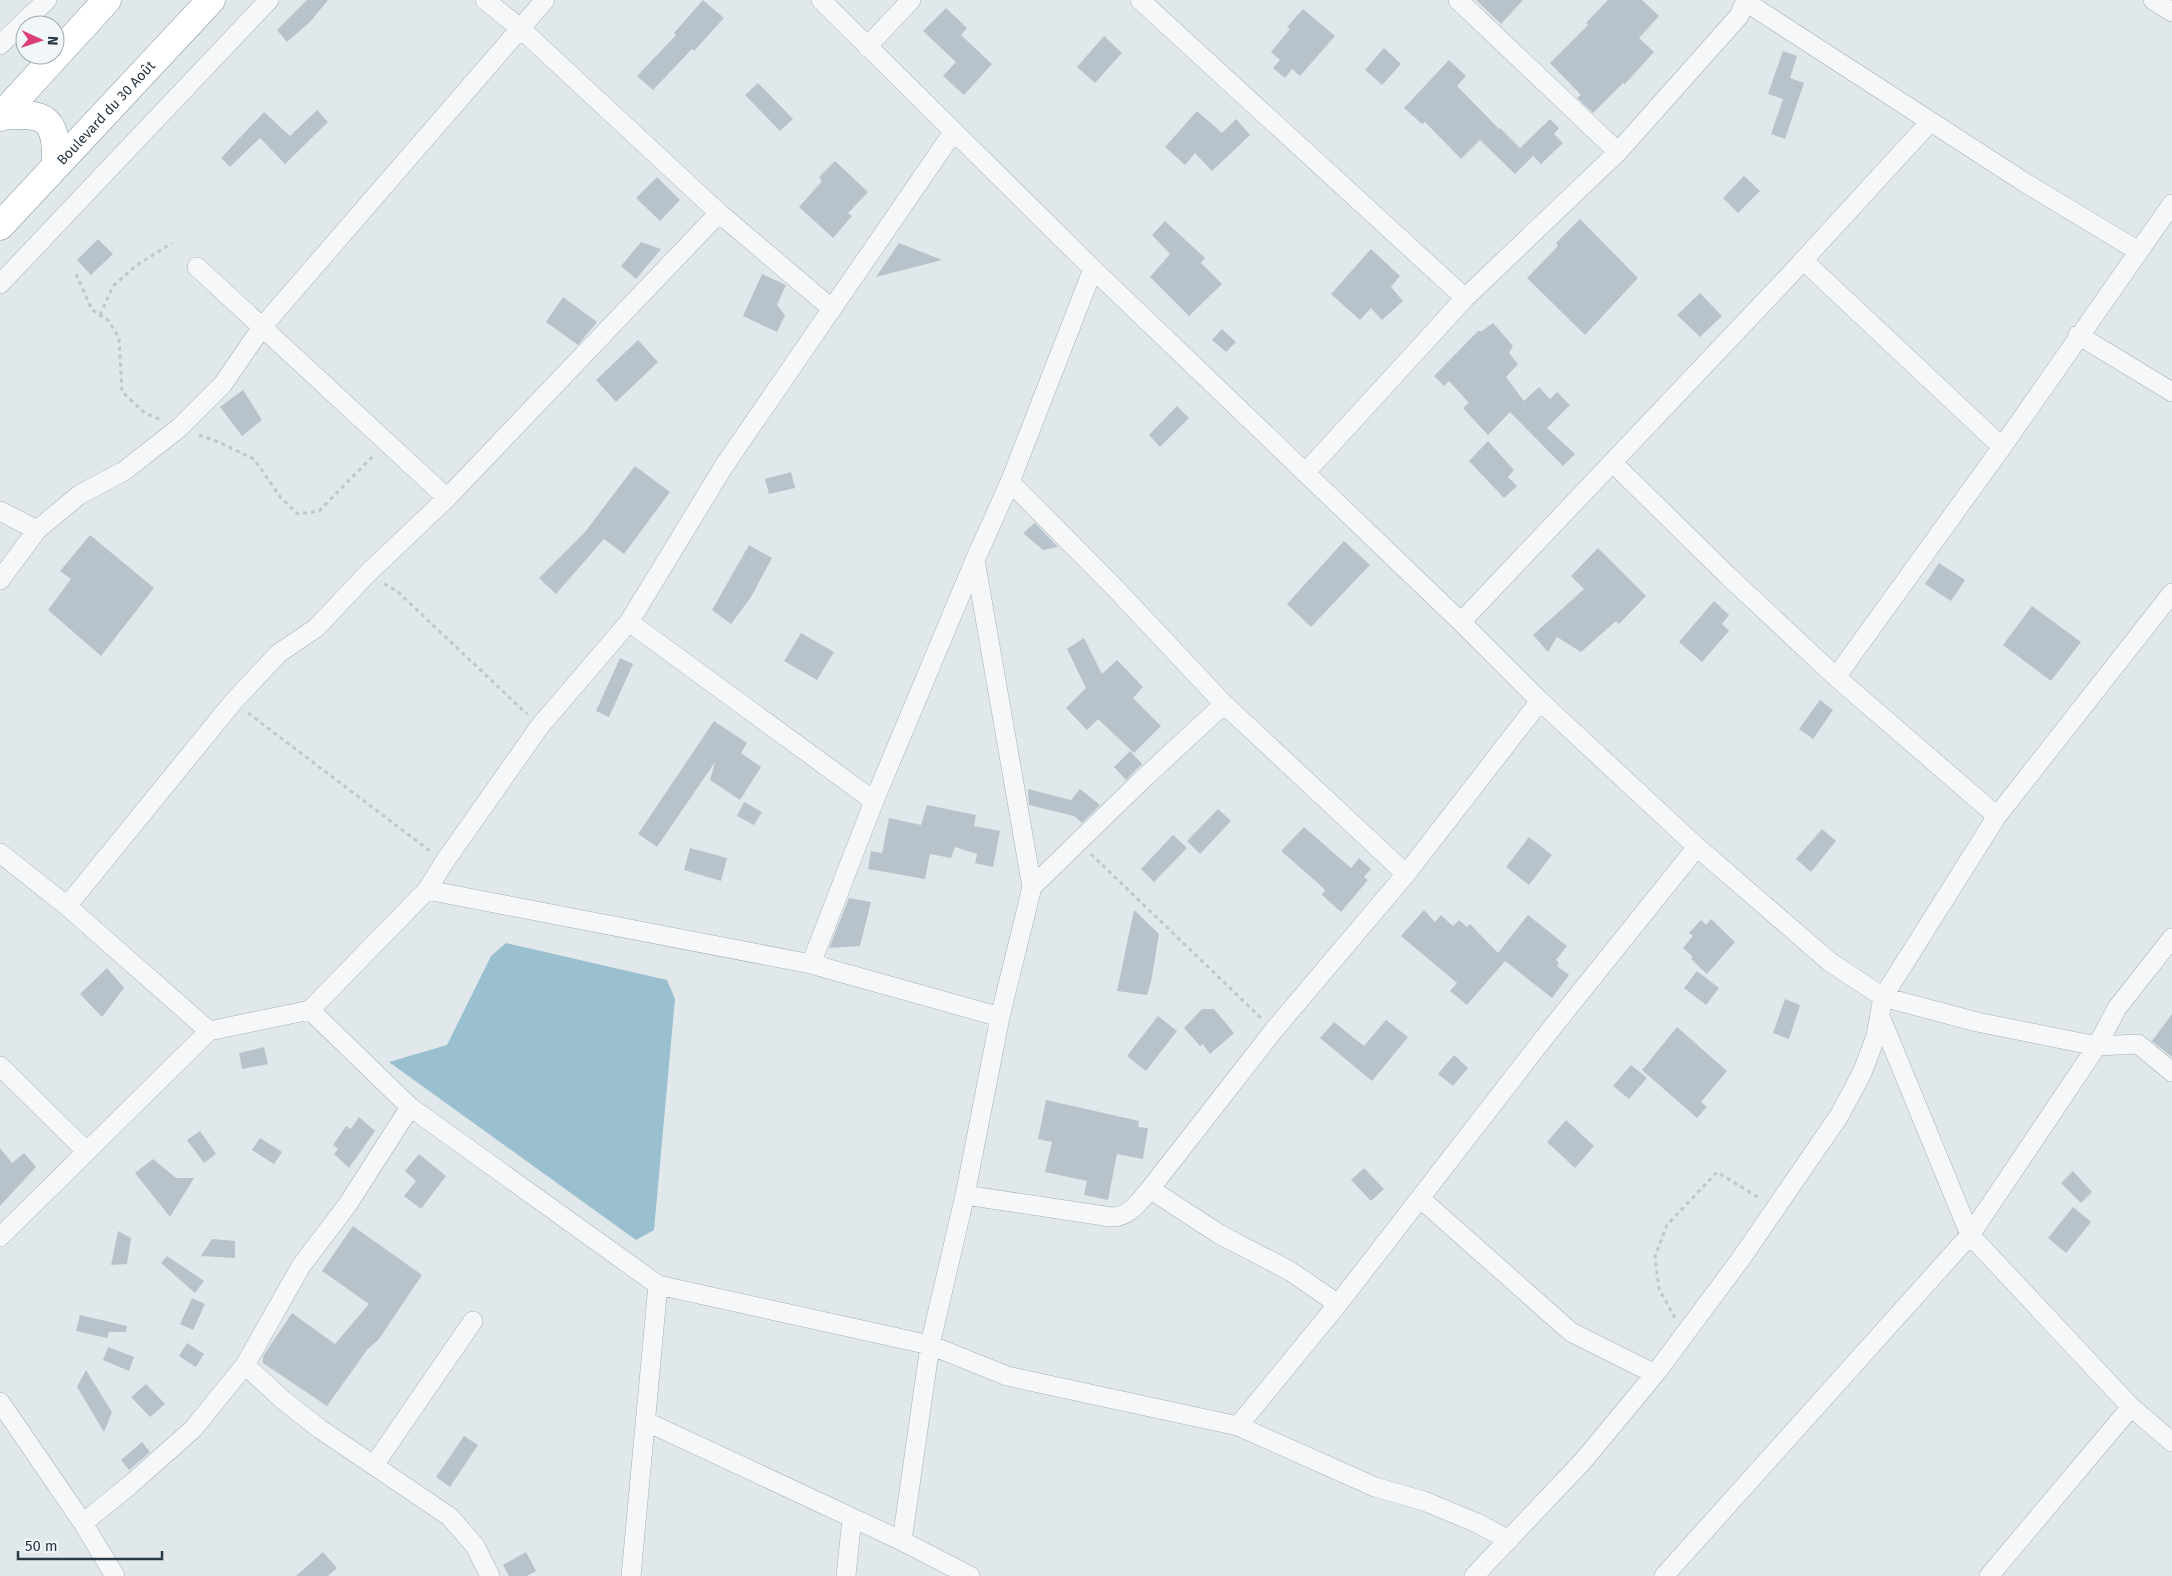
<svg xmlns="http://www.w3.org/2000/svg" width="2172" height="1576" viewBox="0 0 2172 1576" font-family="'Fira Sans',sans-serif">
<rect width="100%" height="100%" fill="#e1e8eb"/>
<!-- water -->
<path fill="#9abfce" d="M506 943 667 980 675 999 654 1230 636 1240 389 1062 447 1045 491 956Z"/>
<!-- building -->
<path fill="#b8c2ca" d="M307 0H328L310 22 287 42 277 30Z
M703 0 724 18 694 51 692 49 653 90 637 76 676 35 674 33Z
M1476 0H1523L1501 24Z
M1608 0H1642L1659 16 1639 38 1654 52 1625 84 1623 83 1593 113 1577 98 1581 95 1550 63 1588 25 1586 23Z
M946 8 967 28 961 35 992 64 964 95 943 76 956 62 923 31Z
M1303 9 1335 36 1300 76 1292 69 1285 78 1273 68 1280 60 1271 52 1290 29 1287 27Z
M1104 36 1122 53 1095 83 1077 67Z
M1384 48 1401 64 1382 85 1365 70Z
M1783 51 1797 56 1790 78 1804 83 1785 139 1771 134 1783 99 1768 94Z
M1449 60 1466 76 1457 86 1499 129 1500 128 1520 148 1550 119 1559 128 1554 134 1563 143 1541 164 1533 156 1515 174 1480 140 1461 159 1425 122 1422 124 1404 108Z
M758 83 793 119 780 131 745 95Z
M317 110 328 122 285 164 260 138 230 167 221 158 264 112 290 136Z
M1197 111 1222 133 1236 119 1250 135 1212 171 1195 153 1185 165 1165 147Z
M835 161 868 192 848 213 852 216 833 238 799 207 822 181 819 177Z
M1744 176 1760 191 1738 213 1723 198Z
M657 177 680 200 660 221 636 198Z
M1580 219 1638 278 1585 335 1527 278 1558 246 1556 243Z
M1165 221 1205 258 1201 263 1222 284 1189 316 1150 277 1170 254 1152 235Z
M98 239 113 254 91 275 77 260Z
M641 242 661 249 636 279 621 266Z
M899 243 942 260 876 277Z
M1371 249 1400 276 1391 287 1403 301 1382 320 1371 308 1360 320 1331 294Z
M762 274 786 285 777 305 785 315 777 332 743 316Z
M1700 293 1722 316 1700 337 1677 315Z
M563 297 597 322 578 345 546 322Z
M1493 323 1513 346 1509 353 1518 364 1506 377 1524 401 1539 387 1550 399 1557 392 1570 405 1547 428 1575 454 1563 466 1510 412 1488 435 1463 408 1469 403 1449 381 1444 386 1434 376 1478 331H1482Z
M1222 329 1236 342 1226 352 1212 340Z
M638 340 658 362 616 402 596 380Z
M243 390 262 420 242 436 220 407Z
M1177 406 1189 418 1160 447 1149 435Z
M1488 441 1514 470 1508 477 1517 486 1504 498 1469 461Z
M635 466 670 492 624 554 604 539 556 594 539 578 585 532Z
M791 472 795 488 769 494 765 479Z
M1035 523 1058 547 1043 550 1023 533Z
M90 535 154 588 101 656 48 610 71 579 60 571Z
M1344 541 1370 565 1311 627 1287 604Z
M749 545 772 558 751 597 731 624 712 610Z
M1598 548 1646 596 1619 624 1616 621 1581 652 1557 637 1548 652 1533 635 1584 589 1571 576Z
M1939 563 1965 580 1951 601 1925 584Z
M1714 601 1729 615 1722 624 1729 631 1702 662 1679 642Z
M2032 606 2081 642 2051 681 2003 645Z
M801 633 834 652 817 680 784 661Z
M1084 638 1102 674 1117 660 1143 687 1133 698 1161 726 1134 753 1098 719 1087 730 1066 708 1086 688 1067 649Z
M620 658 633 664 609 717 596 711Z
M1820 700 1833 710 1813 739 1799 729Z
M714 721 747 743 741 753 761 767 740 800 710 780 715 762 657 847 638 834Z
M1130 751 1142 764 1126 780 1114 767Z
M1028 789 1071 800 1080 789 1100 805 1082 823 1074 816 1029 805Z
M744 802 762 812 754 825 737 816Z
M927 805 976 815 974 826 1000 831 993 867 975 863 977 854 955 847 951 858 930 854 925 879 868 869 871 851 882 853 889 818 921 825Z
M1218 809 1231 821 1200 854 1187 841Z
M1304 827 1351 868 1359 858 1371 869 1364 877 1368 880 1341 912 1322 895 1325 890 1319 884 1281 851Z
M1822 829 1836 841 1811 872 1796 859Z
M1173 835 1187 848 1154 882 1141 869Z
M1529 837 1552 855 1529 885 1506 867Z
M690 848 727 858 721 881 684 870Z
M849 898 871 902 860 946 829 948Z
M1134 910 1159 934 1151 982 1147 995 1117 991Z
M1424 910 1435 922 1441 915 1453 926 1459 920 1467 927 1470 924 1498 953 1528 915 1567 946 1556 960 1559 963 1557 966 1569 975 1552 998 1505 961 1467 1005 1450 991 1457 983 1401 936Z
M1711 919 1735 942 1707 974 1691 959 1693 957 1683 948 1693 936 1689 933 1701 920 1706 925Z
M107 968 124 988 102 1017 80 994Z
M1697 971 1719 988 1706 1005 1684 988Z
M1785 999 1800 1005 1789 1039 1773 1033Z
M1202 1009H1214L1234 1033 1210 1054 1203 1044 1200 1046 1184 1028Z
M2172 1014V1057L2152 1041Z
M1158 1016 1177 1031 1146 1071 1127 1056Z
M1386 1020 1408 1037 1372 1081 1320 1038 1334 1022 1364 1046Z
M1677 1027 1727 1071 1701 1102 1707 1107 1697 1118 1642 1070Z
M264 1047 268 1064 242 1069 239 1053Z
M1454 1055 1468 1068 1453 1086 1438 1074Z
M1631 1065 1647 1078 1629 1099 1613 1086Z
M1046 1100 1139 1121 1138 1127 1148 1128 1143 1159 1117 1154 1108 1200 1084 1195 1087 1181 1045 1172 1052 1142 1038 1139Z
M359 1117 375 1131 349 1168 334 1154 338 1149 333 1145 346 1126 351 1129Z
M1566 1120 1594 1146 1575 1168 1547 1142Z
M200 1131 216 1154 204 1163 187 1140Z
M260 1138 282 1152 274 1164 252 1150Z
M0 1148 12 1163 24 1153 36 1167 0 1206Z
M419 1154 446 1176 421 1209 404 1196 416 1181 405 1171Z
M153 1159 176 1178H194L170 1217 135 1173Z
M1364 1168 1384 1189 1371 1201 1351 1180Z
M2073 1171 2092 1192 2081 1203 2061 1183Z
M2073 1207 2091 1222 2066 1253 2048 1238Z
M353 1226 422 1275 379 1339 367 1350 327 1406 263 1363V1356L292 1313 335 1344 369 1304 322 1271Z
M118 1231 131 1238 127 1264 111 1265Z
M212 1239 235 1241V1258L201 1256Z
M167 1256 204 1281 195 1293 161 1263Z
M192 1298 205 1304 193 1330 180 1324Z
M80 1315 127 1326 126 1332H109L107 1338 76 1331Z
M187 1343 204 1354 196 1367 179 1356Z
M108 1347 134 1357 129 1371 103 1360Z
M86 1370 112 1412 104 1432 77 1387Z
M146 1384 165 1404 150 1417 131 1397Z
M464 1436 478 1445 450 1487 436 1477Z
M142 1442 150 1452 129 1470 121 1460Z
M323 1552 337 1568 328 1576H296Z
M526 1552 536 1571 527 1576H509L503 1565Z"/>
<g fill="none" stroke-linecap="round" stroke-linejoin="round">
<!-- minor casing -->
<g stroke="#a6b0b6" stroke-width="20">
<path id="minor" d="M485 0 520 28 719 213 831 308
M821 0 1093 269 1461 622 1540 701 1697 847 1830 962 1883 997 1977 1022 2097 1046 2138 1044 2172 1072
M1140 0 1465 298
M1458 0 1618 152
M2153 0 2172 12
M1746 2 2024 182 2138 251
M0 45 47 0
M867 47 911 0
M1803 260 2002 447
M197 267 447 498
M0 284 269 0
M2078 335 2172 392
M1613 463 1727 575 1836 677 1997 816
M1305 473 1465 298 1618 152 1739 16 1746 0
M1010 482 1115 588 1224 704 1406 874
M0 511 37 530
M975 560 1032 887
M0 580 37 530 79 495 124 471 179 428 223 384 262 327 545 0
M629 622 874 801
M1461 622 1787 278 1930 122
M1836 677 2002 447 2172 204
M0 853 67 906 209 1031
M427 890 811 964 1000 1017
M67 906 233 702 279 653 316 628 367 574 447 498 719 213
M811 964 874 801 975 560 1010 482 1093 269
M310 1010 410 1107 658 1285 930 1345 1007 1376 1238 1426 1375 1487 1424 1501 1477 1523 1509 1540
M1880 1016 1970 1235 2131 1407 2172 1442
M0 1066 86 1151
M1150 1189 1219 1234 1290 1271 1338 1304
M965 1195 1111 1217C1130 1217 1139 1202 1150 1189L1274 1030 1406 874 1540 701
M1421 1199 1571 1332 1655 1374
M0 1237 209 1031 310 1010 427 890 445 861 540 726 629 622 724 466 954 131
M245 1365 283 1400 320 1429 450 1517 475 1546 490 1576
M0 1402 83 1523 115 1576
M645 1421 902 1541 970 1576
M1238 1426 1338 1304 1551 1029 1697 847
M374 1465 473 1321
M83 1523 130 1485 193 1429 245 1365 301 1266 348 1204 410 1107
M902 1541 930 1345 965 1195 1000 1017 1032 887 1143 779 1224 704
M631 1576 658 1285
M846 1576 852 1518
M1474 1576 1583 1461 1655 1374 1740 1260 1839 1116 1862 1073 1876 1036 1883 997 1997 816 2172 593
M1664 1576 1970 1235 2097 1046 2117 1008 2172 938
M1989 1576 2131 1407"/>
</g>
<!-- highway casing -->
<g stroke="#8799a3" stroke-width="29">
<g id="highway">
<path d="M1 116C45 112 57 117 56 164"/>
<path d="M0 117 107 0"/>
<path id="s1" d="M0 226 211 0"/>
</g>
</g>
<!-- path -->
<path stroke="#c0c6ca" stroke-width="3" stroke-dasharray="4 4" stroke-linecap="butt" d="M76 274 92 310 108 320 119 338 122 392 145 413 161 420
M100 315 113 286 137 265 172 243
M199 435 214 440 254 459 281 498 298 514 319 511 374 455
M384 584 397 591 527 714
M248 713 430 851
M1091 854 1261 1018
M1675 1318 1659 1289 1655 1256 1667 1225 1717 1172 1761 1199"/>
<!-- minor -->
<use href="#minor" stroke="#f5f7f9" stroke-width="19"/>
<!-- highway -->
<use href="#highway" stroke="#fff" stroke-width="28"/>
</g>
<g text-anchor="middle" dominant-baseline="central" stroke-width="5" stroke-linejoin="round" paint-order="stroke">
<!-- street labels -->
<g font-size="14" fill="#283945" stroke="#f1f6f8">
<text stroke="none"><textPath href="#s1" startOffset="155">Boulevard du 30 Août</textPath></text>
</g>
</g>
<!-- north arrow -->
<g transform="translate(40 40) rotate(93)"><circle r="24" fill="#f1f6f8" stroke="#a1aab0"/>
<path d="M0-4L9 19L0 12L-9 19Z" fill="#da3d78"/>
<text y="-8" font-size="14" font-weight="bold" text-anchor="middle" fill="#283945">N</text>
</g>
<!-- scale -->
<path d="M18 1551v8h144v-8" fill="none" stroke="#283945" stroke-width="2.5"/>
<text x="25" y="1551" font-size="15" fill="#283945" stroke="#f1f6f8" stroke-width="4" paint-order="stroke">50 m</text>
</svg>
